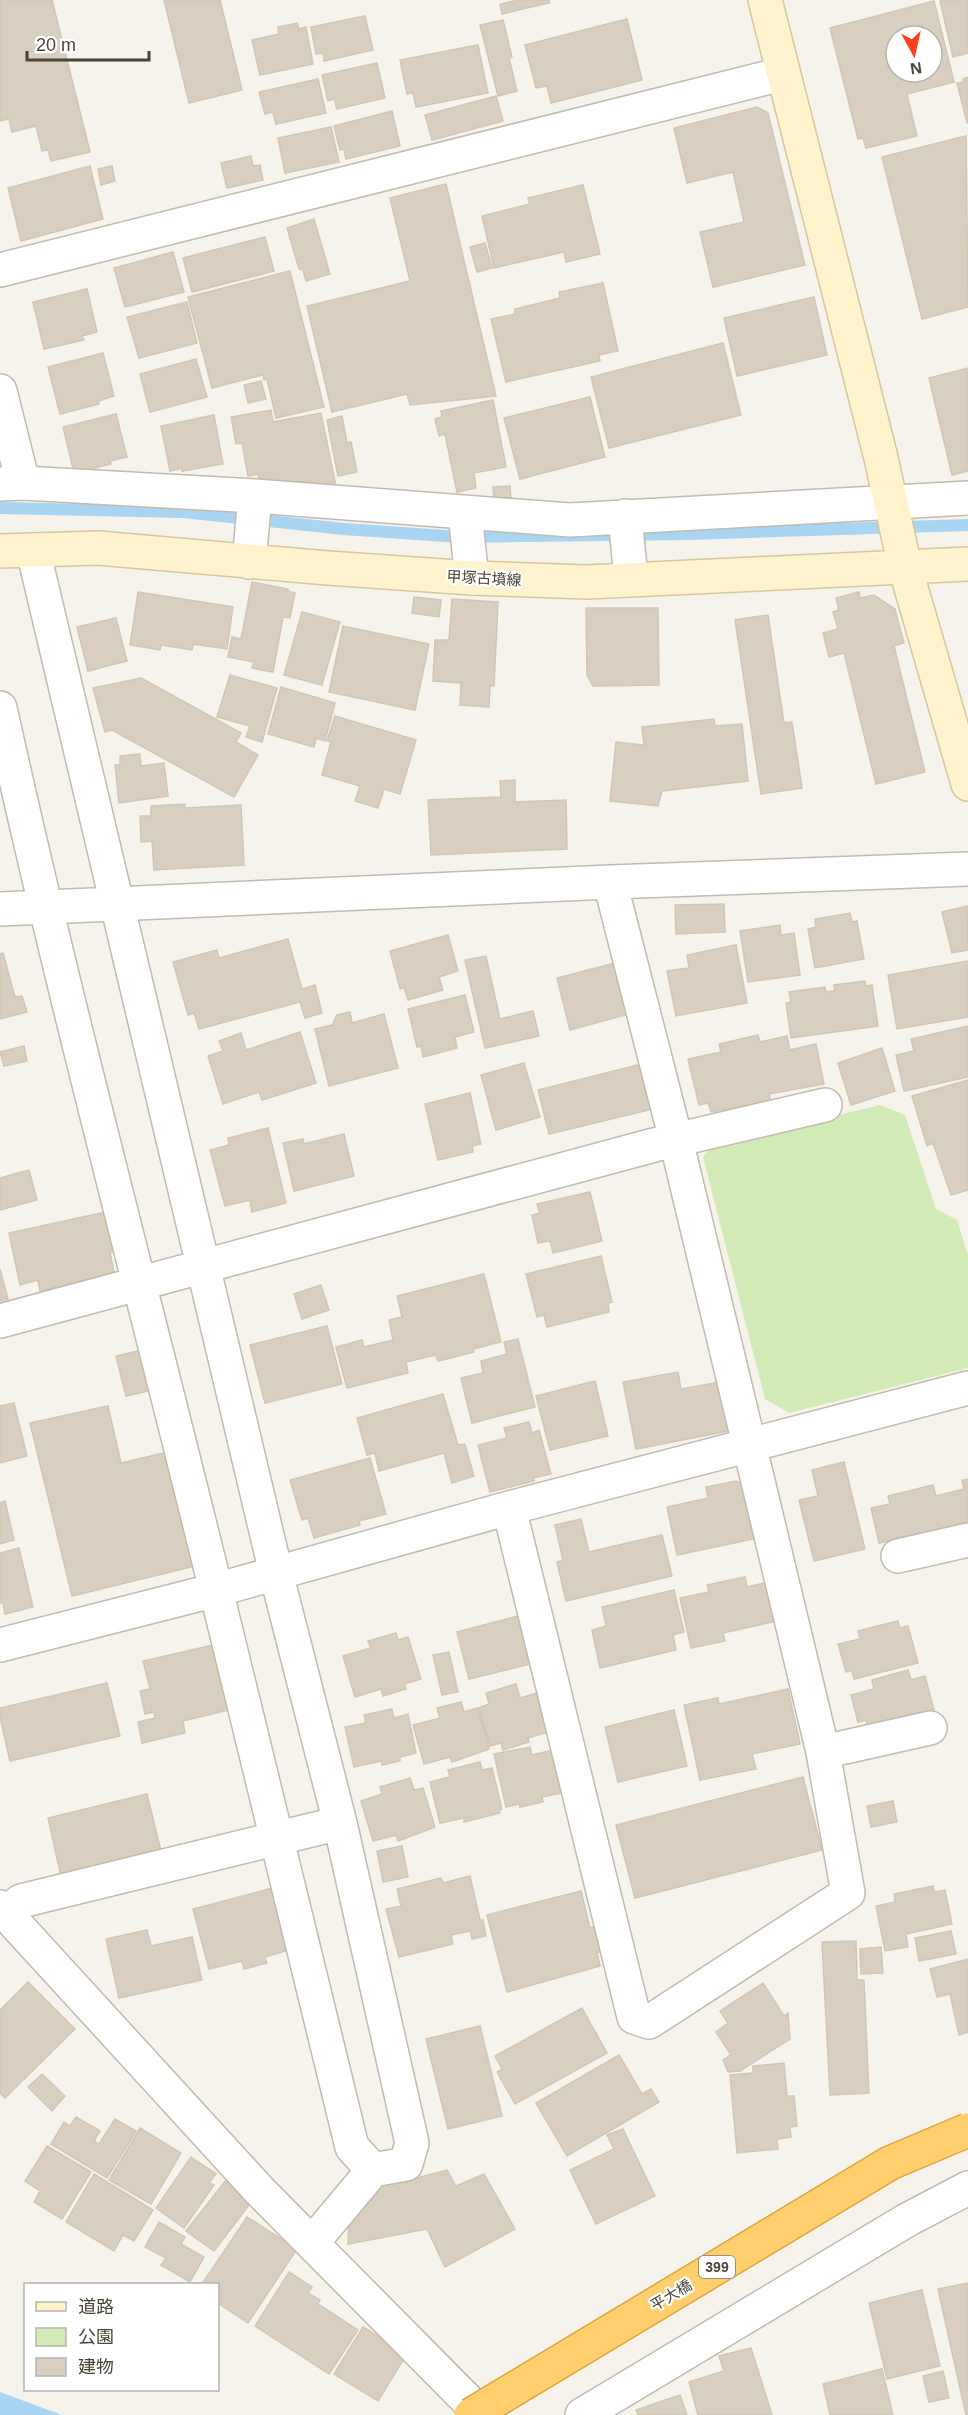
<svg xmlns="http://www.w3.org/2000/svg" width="968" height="2415" viewBox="0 0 968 2415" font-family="Helvetica,'Noto Sans JP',sans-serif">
<rect width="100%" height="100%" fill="#f6f3ec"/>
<!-- green -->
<path fill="#d2eab5" d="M880 1105 905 1115 936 1209 957 1220 968 1255V1368L789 1413 765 1399 703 1157 712 1145Z"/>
<!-- water -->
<path fill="#a9d4f2" d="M0 2392 62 2415H0Z"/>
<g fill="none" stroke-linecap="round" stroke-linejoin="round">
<!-- stream -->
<path stroke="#a9d4f2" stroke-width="12" d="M0 508 183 512 344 529 459 537 688 534 968 525"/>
</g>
<!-- building -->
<path fill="#d8cfc1" stroke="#d3c7b4" stroke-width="1.5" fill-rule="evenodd" d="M0 0H52L90 152 51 161 48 150 42 151 36 126 12 132 9 119 0 121Z
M164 0H220L242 90 189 103Z
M519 0H549V3L502 14 500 4Z
M945 0H968V53L953 57 940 1Z
M934 1 954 82 907 94 917 136 866 148 863 138 858 139 830 28ZM896 36H932V72H896Z
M365 16 373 50 324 61 323 53 316 54 311 27Z
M627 19 642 80 551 103 547 86 536 88 525 45Z
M503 20 512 57 509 58 517 91 498 96 480 25Z
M297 23 299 29 306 27 313 64 260 75 252 40 279 34 278 27Z
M478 45 488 93 416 107 413 93 407 94 400 60Z
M377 63 385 98 337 109 334 99 328 101 322 75Z
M968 77V123H967L957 83 964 82 963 79Z
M318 79 326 113 276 124 273 112 265 114 259 92Z
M496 96 503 121 432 140 425 115Z
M757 107 768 113 805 265 713 287 700 232 744 222 733 172 687 183 674 128Z
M392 111 400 146 346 159 344 149 340 150 334 126Z
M331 127 339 162 285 173 278 138Z
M966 136 968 307 922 319 882 157Z
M251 156 253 166 260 165 263 180 227 188 221 163Z
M90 166 103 219 21 241 8 188Z
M112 166 115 181 101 185 98 169Z
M446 184 496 396 410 405 407 394 332 412 307 306 410 281 390 198Z
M583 185 600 254 566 262 564 252 494 268 482 216 530 204 528 198Z
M314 219 330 274 306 281 303 270 299 269 287 228Z
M265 237 274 271 192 292 183 258Z
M485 243 492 268 477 272 470 247Z
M173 252 184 292 125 307 114 268Z
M290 271 324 407 276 418 267 379 264 380 263 375 212 388 188 297Z
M603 283 618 351 599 355 600 361 506 382 491 319 515 314V309L560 298 559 292Z
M87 289 97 332 82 336 84 340 44 349 33 302Z
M814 297 827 355 737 376 724 318Z
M187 302 197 343 139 358 127 317Z
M723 343 741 415 609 448 591 377Z
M103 353 114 396 98 401 99 404 60 414 48 367Z
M196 359 207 397 150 412 140 374Z
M968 368V471L952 475 929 378Z
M261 381 266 399 248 403 244 385Z
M590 397 605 457 520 479 504 418Z
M493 400 506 467 474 473 476 488 457 492 445 434 439 436 435 419 442 417 441 411Z
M271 410 273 422 321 413 336 486 305 487 304 483 289 486 287 481 279 483 260 482 258 474 248 476 242 443 236 444 231 417Z
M116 414 127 457 110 461 111 464 74 473 63 427Z
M214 415 223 464 182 471V468L170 471 161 426Z
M342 416 347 443 351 442 357 472 338 476 327 420Z
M510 486 511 500 494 501 493 487Z
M252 582 288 589V591L295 593 290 618 283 617 273 672 252 668 254 662 228 657 232 637 241 639Z
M138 592 233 607 227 649 193 644 192 650 161 645 160 650 130 645Z
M859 592 860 598 874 595 895 609 904 643 894 646 925 772 876 784 844 653 829 657 823 633 838 629 833 612 839 610 836 598Z
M414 597 441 600 439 617 412 613Z
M452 599 498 602 494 686H490L489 707 460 705 461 683 433 681 435 640H449Z
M586 608H658L659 685 593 686 587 675Z
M302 612 340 622 322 685 284 675Z
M768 615 784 723 792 722 802 788 761 794 735 620Z
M116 618 127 661 88 671 77 627Z
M343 626 429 644 415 710 329 692Z
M230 675 277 688 262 742 246 737 250 726 217 717Z
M141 678 241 733 236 742 258 755 234 797 112 730 105 732 93 688Z
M281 687 335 703 325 741 316 738 314 747 268 734Z
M335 716 416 740 400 794 384 789 378 808 355 801 360 786 322 775 331 742 327 741Z
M714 719 715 726 742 724 748 781 662 791 658 806 610 801 616 742 644 745 642 727Z
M140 754 141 766 164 763 168 796 119 803 115 765H120V756Z
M515 780V802L566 800 567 849 431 855 428 800 501 797 500 781Z
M185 804V808L241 805 244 865 154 870 152 841 141 842 140 816H151V806Z
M724 904 725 932 676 934 675 905Z
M967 906 968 950 952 953 942 912Z
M850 913 852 922 857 921 864 959 815 968 808 929 816 927 815 919Z
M780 925 781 935 794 933 800 975 748 982 740 931Z
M448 935 458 971 439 977 443 990 408 1000 404 987 400 989 390 951Z
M288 939 302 989 315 985 322 1013 305 1018 300 1002 199 1029 194 1013 188 1015 173 962 217 950 219 958Z
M736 945 747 1003 676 1016 667 971 689 968 687 955Z
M3 953 15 997 22 996 27 1012 0 1019V954Z
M486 956 500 1019 533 1011 539 1036 485 1048 465 960Z
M623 961 636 1012 570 1030 557 978Z
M968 961V1017L897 1029 888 975Z
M865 981 866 986 872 985 878 1026 791 1038 786 1003 791 1002 789 992 825 987 826 992 835 991 834 985Z
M465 995 474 1032 455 1037 457 1048 423 1057 421 1046 417 1047 408 1009Z
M350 1012 352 1023 384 1014 398 1068 329 1086 315 1029 332 1025 337 1015Z
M968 1026V1077L904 1091 896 1055 914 1051 911 1039Z
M300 1032 316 1083 262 1100 259 1092 223 1104 208 1056 223 1051 219 1041 241 1033 246 1050Z
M758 1035 760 1042 787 1036 790 1050 816 1044 824 1084 769 1094 771 1103 747 1108 746 1105 711 1112 708 1103 699 1105 688 1059 721 1052 719 1044Z
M24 1046 27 1061 4 1066 0 1052Z
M882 1048 895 1091 851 1105 838 1063Z
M524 1063 540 1117 496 1130 481 1075Z
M646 1063 657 1108 549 1134 538 1090Z
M968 1080V1190L951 1195 933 1143 927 1146 912 1096Z
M470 1093 481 1144 472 1146 473 1152 438 1160 425 1104Z
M268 1128 286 1203 252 1212 250 1200 225 1206 210 1150 229 1145 228 1138Z
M344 1134 354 1176 294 1191 283 1143 303 1139 304 1144Z
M29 1170 37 1200 0 1210V1178Z
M590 1192 602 1241 553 1253 550 1241 538 1243 532 1215 540 1213 537 1204Z
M115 1210 124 1249 110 1252 114 1273 40 1291 38 1280 20 1285 9 1233Z
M601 1256 612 1302 608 1303 609 1312 547 1327 544 1315 537 1317 526 1274Z
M0 1269 8 1299 0 1301Z
M484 1274 501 1342 473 1349 474 1352 438 1361 436 1355 406 1362 408 1373 347 1388 336 1347 362 1340 364 1347 393 1340 389 1320 402 1317 397 1296Z
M321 1285 329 1310 302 1319 294 1294Z
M327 1326 342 1384 265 1403 250 1345Z
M518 1339 535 1407 472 1423 461 1378 483 1373 481 1361 507 1354 504 1342Z
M147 1349 157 1389 126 1396 116 1356Z
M678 1372 681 1389 719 1382 729 1431 636 1449 623 1382Z
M595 1381 608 1436 550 1450 536 1396Z
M443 1394 458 1445 465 1444 474 1476 452 1483 444 1453 379 1471 375 1453 367 1455 357 1418Z
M14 1403 27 1456 0 1463V1406Z
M108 1406 121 1463 168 1452 195 1566 72 1596 30 1423Z
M529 1422 532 1433 539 1430 551 1474 533 1478 534 1481 490 1492 478 1445 507 1438 504 1428Z
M370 1458 386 1514 359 1521 360 1525 314 1538 308 1518 302 1520 290 1480Z
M844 1462 865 1549 814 1561 799 1500 818 1496 812 1470Z
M968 1479V1523L879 1543 871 1508 890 1504 888 1496 933 1485 936 1496 964 1489 962 1480Z
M736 1481 747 1486 758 1538 677 1555 667 1507 708 1498 706 1487Z
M5 1501 14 1540 0 1544V1503Z
M581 1519 589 1552 662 1535 672 1576 566 1601 557 1562 563 1560 555 1525Z
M19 1548 33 1607 5 1614 3 1603H0V1553Z
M745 1577 747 1587 769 1582 777 1621 723 1633 725 1641 691 1648 680 1598 709 1592 707 1585Z
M674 1590 684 1632 673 1635 676 1650 600 1668 592 1630 606 1626 602 1607Z
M522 1615 534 1663 469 1679 457 1632Z
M898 1621 900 1628 908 1626 918 1663 854 1679 852 1670 846 1672 838 1644 860 1639 858 1631Z
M396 1633 398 1640 408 1637 421 1679 404 1684 406 1689 383 1696 381 1689 355 1697 343 1656 371 1648 368 1641Z
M218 1644 233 1709 183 1721 185 1733 142 1743 138 1722 155 1718 154 1712 145 1714 140 1691 150 1689 143 1661Z
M449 1652 458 1692 442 1695 433 1655Z
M908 1670 911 1680 925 1676 934 1710 868 1728 866 1720 858 1722 851 1695 874 1689 872 1680Z
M107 1683 120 1736 10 1761 0 1717V1708Z
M516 1684 520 1698 544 1691 555 1730 528 1738 529 1742 503 1750 501 1743 490 1746 479 1708 489 1704 486 1693Z
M788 1689 800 1744 752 1754 756 1769 700 1780 684 1705 718 1698 719 1704Z
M461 1702 464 1712 478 1708 489 1749 452 1762 450 1757 424 1764 413 1725 440 1718 437 1708Z
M392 1709 394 1718 408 1714 416 1753 400 1757V1761L382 1765 381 1761 354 1767 345 1727 366 1723 364 1715Z
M674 1710 687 1766 618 1782 605 1727Z
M530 1747 532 1755 557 1749 567 1792 542 1797 543 1802 520 1807 519 1804 506 1807 494 1754Z
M480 1762 482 1770 492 1768 502 1809 499 1810 500 1813 464 1822V1818L440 1823 430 1782 450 1777 448 1770Z
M803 1777 822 1850 635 1898 616 1825Z
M410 1778 414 1790 423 1788 435 1827 398 1841 396 1835 373 1841 361 1801 382 1794 380 1787Z
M147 1794 161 1851 61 1876 48 1818Z
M893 1801 897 1822 871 1827 867 1806Z
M402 1846 408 1877 383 1882 377 1851Z
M470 1876 480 1920H483L486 1936 472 1939 470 1931 451 1935 453 1944 399 1957 386 1909 401 1906 397 1889 441 1878 443 1883Z
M933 1886 934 1892 945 1890 952 1924 906 1934 908 1947 885 1951 876 1906 895 1902 894 1894Z
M273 1888 289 1950 265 1957 267 1963 244 1969 242 1961 209 1969 193 1909Z
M581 1891 590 1928 598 1925 604 1952H597L600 1966 507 1992 487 1915Z
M147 1930 151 1946 192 1937 202 1980 119 1998 106 1939Z
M951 1931 956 1954 919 1961 915 1938Z
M856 1941 857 1980H864L869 2093 830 2095 822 1942Z
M881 1947 883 1973 861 1974 860 1949Z
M968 1959V2032L959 2035 950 1994 937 1997 930 1969Z
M28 1982 75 2029 5 2098 0 2093V2010Z
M763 1983 784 2016 788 2013 790 2039 740 2071 728 2072 723 2060 731 2055 716 2032 728 2023 720 2011Z
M582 2008 607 2053 515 2104 497 2072 502 2069 495 2056Z
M480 2026 502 2116 448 2129 426 2039Z
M619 2055 642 2094 651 2089 659 2102 567 2156 536 2103Z
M784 2063 787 2096H794L797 2126 790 2127 791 2137 777 2139 778 2149 737 2153 730 2075 753 2073V2066Z
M42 2074 65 2096 52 2111 28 2087Z
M76 2117 100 2131 94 2141 99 2144 115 2119 136 2131 107 2178 51 2144 64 2122 70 2126Z
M140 2128 181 2153 151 2204 109 2180Z
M623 2129 655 2196 596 2224 570 2170 614 2149 607 2135Z
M47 2146 91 2172 62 2219 34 2202 40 2191 25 2181Z
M191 2157 216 2174 209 2183 214 2185 184 2228 156 2208Z
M447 2170 456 2186 484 2174 515 2229 445 2267 427 2229 348 2244 349 2216 377 2181 417 2178Z
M94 2174 153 2210 134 2241 123 2235 114 2251 66 2222Z
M226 2180 253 2200 214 2251 186 2231Z
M247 2217 297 2249 248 2323 218 2303V2284H202Z
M159 2222 185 2237 181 2244 204 2257 190 2282 161 2265 166 2258 145 2247Z
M289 2272 312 2287 308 2293 320 2300 318 2304 358 2330 329 2374 255 2326Z
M968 2283V2415H966L938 2289Z
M922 2290 940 2366 887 2379 869 2303Z
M363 2327 407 2354 378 2401 334 2374Z
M751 2348 772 2415H698L689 2382 724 2371 719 2356Z
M882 2369 893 2415H830L823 2384Z
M943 2371 949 2398 929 2402 923 2376Z
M680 2395 687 2415H638L636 2410Z"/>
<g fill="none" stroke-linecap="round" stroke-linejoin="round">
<!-- street casing -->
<g stroke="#c2bbae" stroke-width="36">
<path id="street" d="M0 270 782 74
M0 391 23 483
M0 484 23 483 255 496 570 520 968 498
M465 514 472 578
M625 516 631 579
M33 550 276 1573 340 1823 412 2143 406 2164 373 2170 312 2243
M249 562 255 496
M0 708C65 1004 144 1296 216 1590 262 1776 306 1961 352 2147L373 2170
M0 909 610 882 968 869
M0 1321 654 1145 825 1105
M509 1508 634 2017 649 2022 848 1893 823 1752 676 1140 610 882
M898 1556 968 1540
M0 1645 216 1590 509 1508 968 1388
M823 1752 930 1728
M0 1907 260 2191 482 2415
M6 1913 21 1901 340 1823
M582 2415 907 2220 968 2188"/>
</g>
<!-- secondary casing -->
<g stroke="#d6c79b" stroke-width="36">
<path id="secondary" d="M765 0 881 458 905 567 968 784
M0 551 98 548 328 568 472 578 587 582 968 564"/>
</g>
<!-- street -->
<use href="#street" stroke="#fff" stroke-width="33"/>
<!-- secondary -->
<use href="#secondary" stroke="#fff3cd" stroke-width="33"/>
<!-- highway-bridge casing -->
<g stroke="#e0a43c" stroke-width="36" stroke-linecap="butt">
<path id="highway-bridge" d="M471 2415 890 2163 968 2130"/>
</g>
<!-- highway-bridge -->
<use href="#highway-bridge" stroke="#ffcf6e" stroke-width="33"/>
</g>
<g text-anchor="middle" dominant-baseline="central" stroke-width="4.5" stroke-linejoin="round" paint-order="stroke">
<!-- shield labels -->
<rect fill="#fff" stroke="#817c74" stroke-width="1.5" x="699" y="2256" width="36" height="22" rx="4.5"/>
<g font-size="14" font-weight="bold" fill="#4b4439">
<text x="717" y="2267">399</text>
</g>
<!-- street labels -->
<g font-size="15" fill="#4b4439" stroke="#fff">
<text transform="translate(484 578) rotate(3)">甲塚古墳線</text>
<text transform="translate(671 2295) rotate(-31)">平大橋</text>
</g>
</g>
<!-- legend -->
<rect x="24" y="2283" width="195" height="108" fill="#ffffff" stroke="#b7b4b0" stroke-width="1.5"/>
<rect x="36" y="2302" width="30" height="9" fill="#fff3cd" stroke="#b7b4b0" stroke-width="1.5"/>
<text x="78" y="2313" font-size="18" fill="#4b4439">道路</text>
<rect x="36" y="2328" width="30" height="18" fill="#d2eab5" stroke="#b7b4b0" stroke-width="1.5"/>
<text x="78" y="2343" font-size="18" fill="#4b4439">公園</text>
<rect x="36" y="2358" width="30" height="18" fill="#d8cfc1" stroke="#b7b4b0" stroke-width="1.5"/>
<text x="78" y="2373" font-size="18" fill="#4b4439">建物</text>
<!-- north arrow -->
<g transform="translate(914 54) rotate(172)"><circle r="28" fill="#ffffff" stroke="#b7b4b0" stroke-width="1.5"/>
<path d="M0-4.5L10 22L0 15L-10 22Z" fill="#fc3f1d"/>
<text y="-9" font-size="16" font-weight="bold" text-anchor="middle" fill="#4b4439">N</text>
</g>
<!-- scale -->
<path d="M27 51v9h122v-9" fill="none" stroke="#4b4439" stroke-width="3"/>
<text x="36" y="51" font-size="18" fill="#4b4439" stroke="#ffffff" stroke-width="4.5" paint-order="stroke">20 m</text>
</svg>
